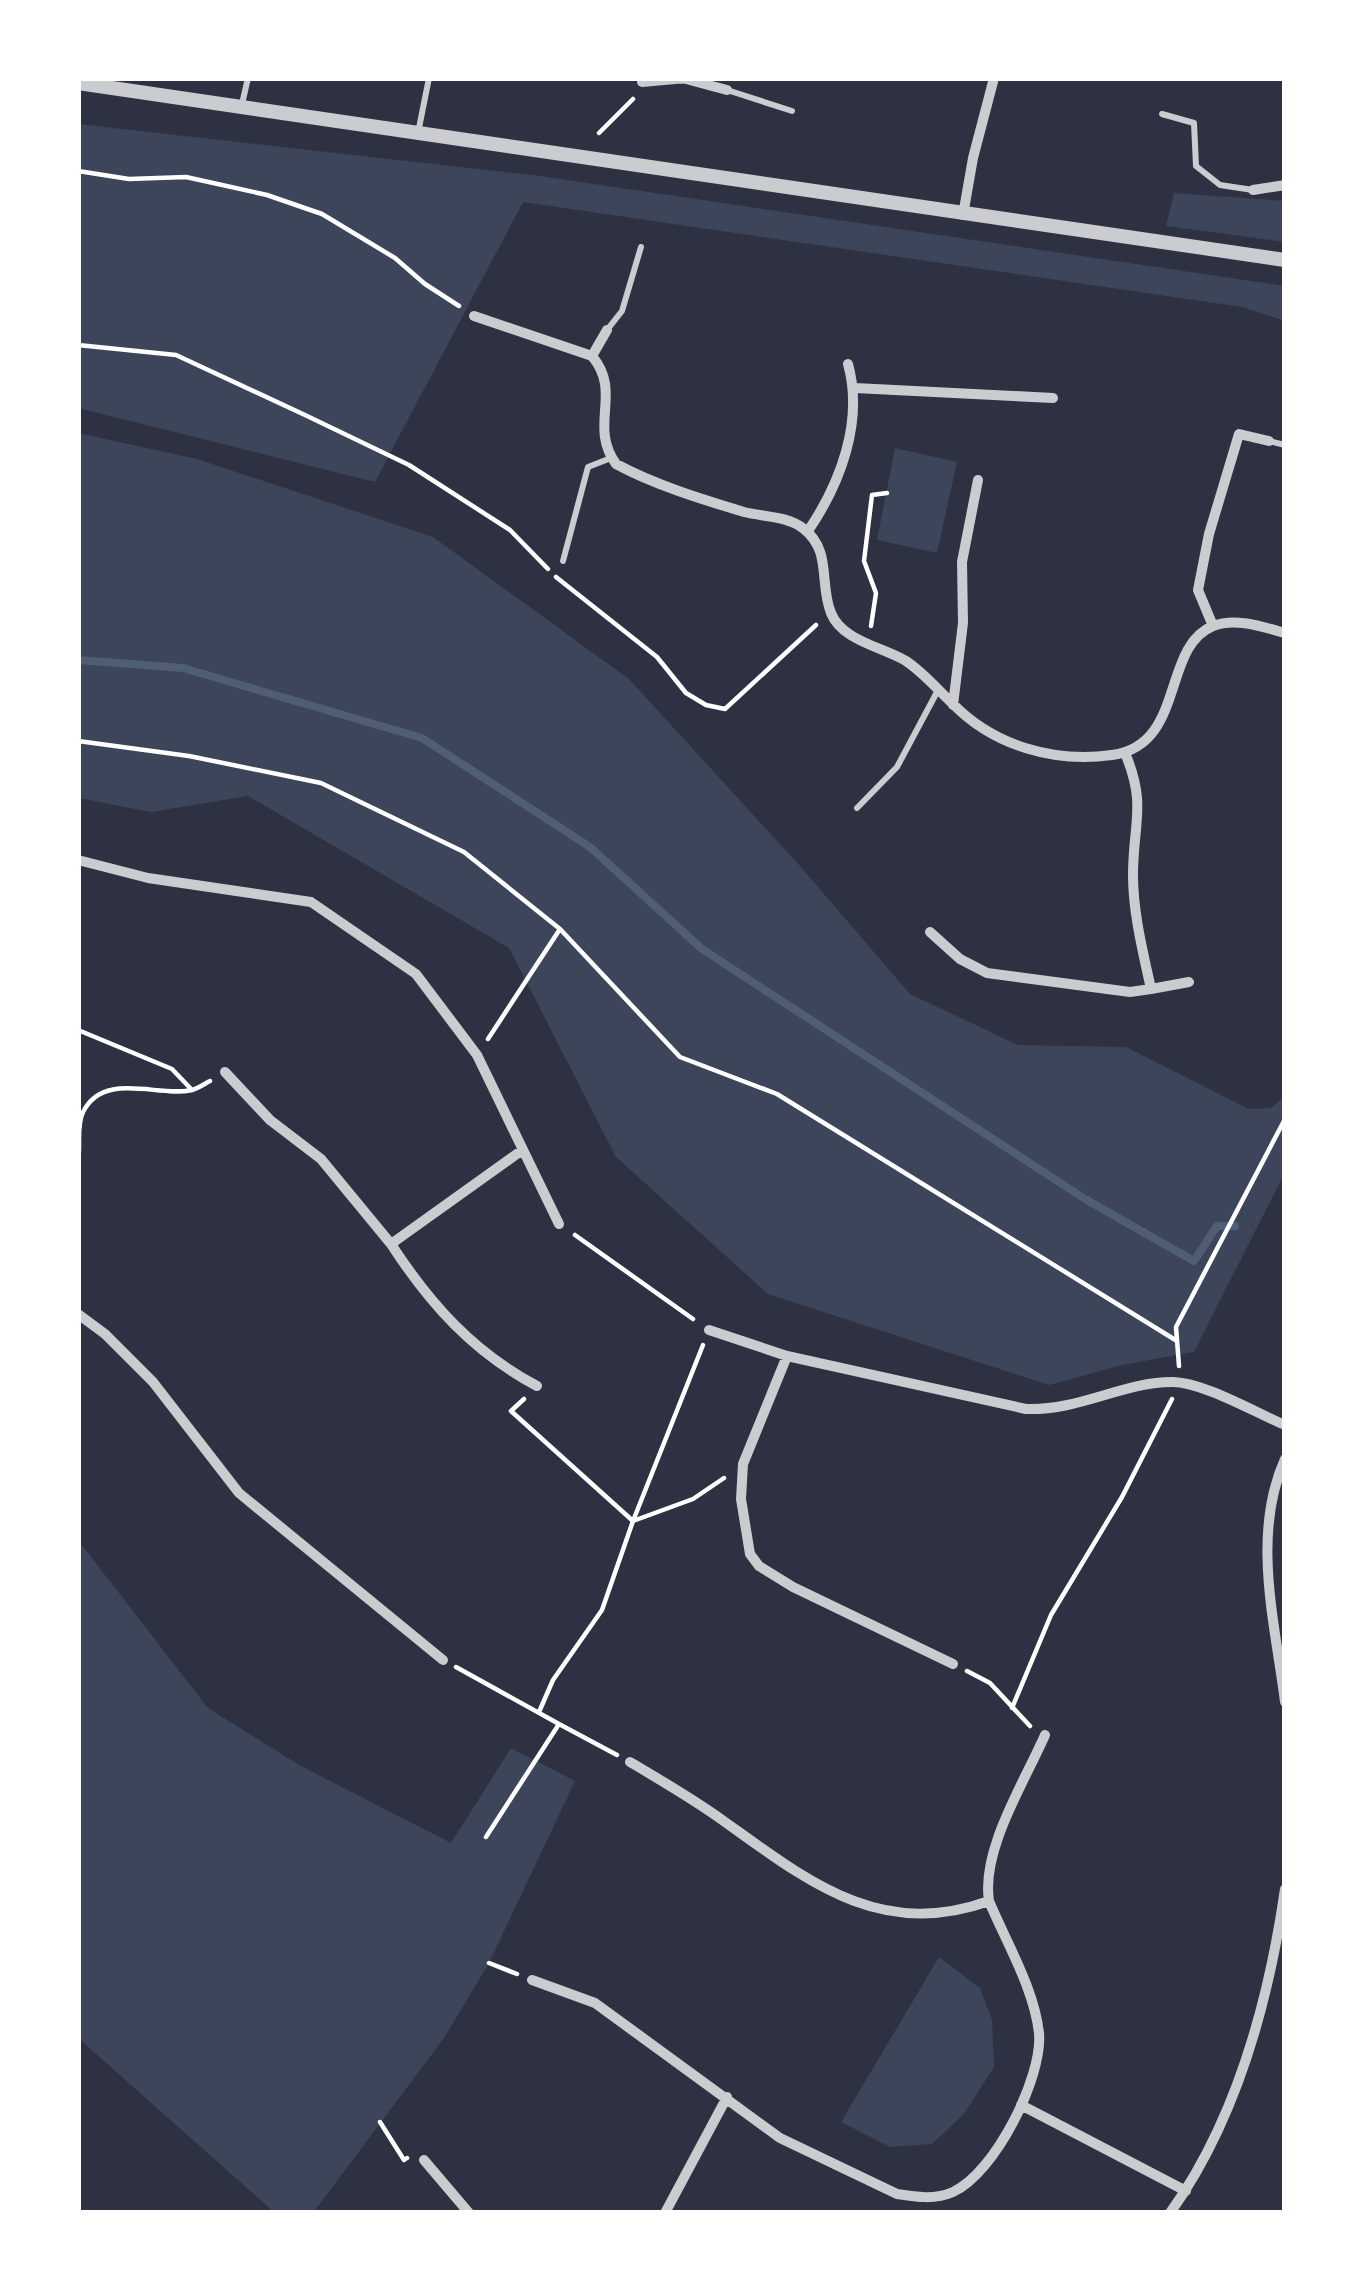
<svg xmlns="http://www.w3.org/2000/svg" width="1363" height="2291" viewBox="0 0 1363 2291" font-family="Lato,sans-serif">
<rect width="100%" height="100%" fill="#2d3142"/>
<!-- green -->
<path fill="#3c4559" d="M78 124 533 175 1285 286V321L1242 307 523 202 375 482 78 408Z
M1174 193 1285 201V242L1166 226Z
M78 433 197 459 433 537 629 679 800 866 910 994 1018 1045 1126 1047 1249 1109 1271 1108 1285 1096V1172L1194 1352 1122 1365 1049 1385 768 1294 616 1157 509 948 248 796 151 812 78 798Z
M895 448 957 462 937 553 877 540Z
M78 1540 208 1708 301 1766 451 1843 511 1748 575 1781 489 1963 444 2038 313 2213H275L78 2038Z
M939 1957 980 1988 992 2020 994 2067 964 2114 932 2144 890 2147 841 2122Z"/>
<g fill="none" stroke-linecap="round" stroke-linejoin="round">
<!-- stream -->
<path stroke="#4f5d75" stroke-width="8" d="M78 660 183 668 422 738 590 847 702 949 1085 1199 1194 1261 1217 1226H1235"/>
<!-- path -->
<path stroke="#fff" stroke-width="4.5" d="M599 133 633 99
M78 171 129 179 186 177 267 195 322 214 395 258 425 284 459 306
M78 345 176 355 305 415 409 465 510 530 548 569
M556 577 657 657 686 693 706 705 725 709 816 625
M871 626 876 593 864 561 872 495 887 493
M78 741 189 756 321 783 464 852 560 929 488 1039
M560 929 680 1057 777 1094 1177 1341
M78 1030 172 1069 192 1090
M78 1160C81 1145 76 1127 83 1112 104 1070 159 1098 192 1090 199 1088 204 1084 210 1081
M575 1235 693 1319
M1179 1366 1176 1327 1285 1119
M524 1399 511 1411 633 1521 703 1345
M456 1667 559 1724 486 1837
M967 1671 990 1683 1030 1726
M1012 1708 1051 1615 1122 1497 1172 1399
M539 1712 553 1680 602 1610 633 1521 693 1499 724 1478
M559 1724 617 1755
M489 1963 517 1974
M380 2122 404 2160 407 2158"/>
<!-- service -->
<path stroke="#caccd0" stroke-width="6" d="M727 90 792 111
M242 104 248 78
M1162 114 1194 123 1196 166 1220 185 1253 190
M418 133 429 78
M607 330 622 311 641 247
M1269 441 1285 445
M563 561 588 467 611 458
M857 808 897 767 937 692"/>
<!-- minor -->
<path stroke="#caccd0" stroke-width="10" d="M686 79 727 90
M642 82 686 78
M1253 190 1285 185
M963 215 973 158 994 78
M474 316 592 356C623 393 588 425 616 464 655 485 701 499 744 512 764 517 788 516 804 529 832 551 819 584 831 613 842 641 883 647 906 661 924 673 938 690 953 704 994 746 1054 763 1112 755 1186 745 1161 647 1213 626 1236 617 1263 627 1285 633
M592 356 607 330
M855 388 1053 398
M808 531C840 484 864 422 848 364
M1213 626 1198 590 1209 534 1239 434 1269 441
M953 705 963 623 962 562 978 480
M78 860 148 878 311 902 416 974 477 1055 559 1224
M930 932 960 959 987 973 1130 992 1151 989C1143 952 1133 913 1133 875 1133 823 1147 805 1125 753
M1151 989 1189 982
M225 1072 270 1120 321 1159 391 1244 521 1151
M391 1244C430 1304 473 1352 537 1386
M78 1314 105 1334 153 1382 239 1493 443 1660
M709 1330 787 1356 1026 1409C1079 1411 1123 1382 1172 1382 1203 1382 1256 1413 1285 1425
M787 1356 743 1464 741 1499 750 1554 759 1566 793 1587 953 1664
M1285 1459C1251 1535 1275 1622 1285 1702
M630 1762C662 1781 695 1800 725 1822 809 1882 881 1940 989 1901
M532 1980 595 2003 780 2138 897 2194C916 2197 935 2200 953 2192 995 2173 1043 2077 1039 2033 1034 1988 1006 1942 989 1901 981 1850 1024 1783 1045 1735
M1021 2105 1186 2191
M424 2160 469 2213
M665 2213 727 2097
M1170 2213C1236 2121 1269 2000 1285 1889"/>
<!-- tertiary -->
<path stroke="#caccd0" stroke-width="14" d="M78 83 1285 260"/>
</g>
<!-- border -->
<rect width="1363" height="2291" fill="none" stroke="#ffffff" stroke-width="162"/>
</svg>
